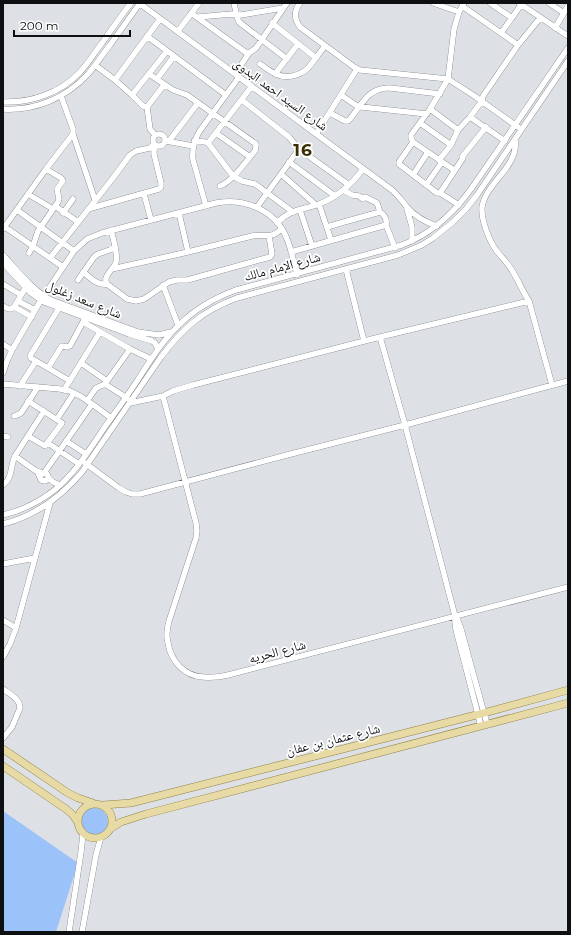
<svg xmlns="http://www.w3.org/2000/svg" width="571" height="935" viewBox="0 0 571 935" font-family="Montserrat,'Noto Naskh Arabic',sans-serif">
<rect width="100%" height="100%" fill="#dde0e5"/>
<!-- green -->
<path fill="#9cc2fa" d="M80 822a14 14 0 1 1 28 0a14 14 0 1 1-28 0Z
M3 811 78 863 56 932H3Z"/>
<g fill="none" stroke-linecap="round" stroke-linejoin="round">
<!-- minor casing -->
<g stroke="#696b6f" stroke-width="6">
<path id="minor" d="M139 3 392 190C398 195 402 201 407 207 415 217 425 222 437 226
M234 3 237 17 239 22 287 59
M300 3C294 11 294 19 300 27L354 67 360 70 448 79 473 95 518 127
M433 3 459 12
M490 3 512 18
M519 3 568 36
M549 3 564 13
M462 6 518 45
M191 13 248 54
M198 17 232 14 241 15 283 8
M272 23 316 58
M555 28 568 6
M178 31 199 3
M501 33 521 5
M147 36 226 95
M260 64C265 67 270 72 276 74 286 79 300 76 308 68 314 61 319 53 325 46
M95 65 115 80 132 95 143 106 147 107 150 129 155 135
M149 74 173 90 187 95 256 144V146L255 151C246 161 233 181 220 186
M235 74 249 53 256 48 287 3
M275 74 298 44
M157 79 174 56
M115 80 160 19
M132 95 167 51
M341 95 357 106 361 107 427 114
M242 100 289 137 299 149 349 185
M3 102C31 103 60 93 79 73 88 64 94 53 102 43 111 30 121 16 131 3
M147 107 164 85
M3 109C35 111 66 98 88 74 96 65 102 55 110 45 120 31 130 17 140 3
M430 109 458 130
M330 113 345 121H348C361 107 367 87 390 88L440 94
M470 117 505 141
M420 123 451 145
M216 133 250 157
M73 134 95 200
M316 134 357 69
M153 140a6 6 0 1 1 12 0a6 6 0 1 1-12 0Z
M515 140C519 167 486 182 482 207 481 220 489 240 496 250 502 258 509 264 513 272 519 282 523 292 529 301
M166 141 193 146
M169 141 198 103
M194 141 205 142 208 143 233 176 242 181 255 184 293 212
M413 142 399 162V164L437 193H440L459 205
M208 143 252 86
M439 160 451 145 458 130 470 117 482 101 483 96 518 45 540 18
M289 162 335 196
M454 170 413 142 411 138V135L430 109 448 79 454 29 459 12 464 3
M281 174 316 205
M413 175 428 152
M426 185 442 162
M343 190 352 195 359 196 363 199 365 197 377 203 380 212C385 215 387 219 386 225L395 248
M440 193 463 158 462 157 486 127
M28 194 53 209
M144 194 151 220
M319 204 331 240
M55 206 78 222
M206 206 193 160C192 150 194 141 199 132L239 77
M257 207 299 149
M88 209 159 189 161 187V183L154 154V150L156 145
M407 209 412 227V241
M17 210 74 251
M300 210 312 246
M63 213 73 199
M179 213 188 252
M277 223C290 209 303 210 319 204 338 197 352 184 363 169
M5 227 63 267
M327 227 344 222 380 212
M3 229 46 169 73 134V129L61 96
M111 230C113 239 118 252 116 262 114 269 102 276 107 284L127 299 136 301 144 299 169 282 177 280H187L191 279 270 257 272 254 269 236
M291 252 386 225
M29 253 33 246 38 231 58 202 59 199 57 189 63 181 61 178 46 169
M3 255C18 271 32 290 51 300L138 332 159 335 171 332
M50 258 113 178 130 155 136 151 150 148 154 144
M3 263 31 293 44 302 129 334 152 341 155 343 158 349
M112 269 188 252 252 236C265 234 272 239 281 229
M346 269 364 341
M83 272C90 277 97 286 107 284
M78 280 94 257 98 254 115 248
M3 284 21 295
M163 285 178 325
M18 301 35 310
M3 306C7 308 10 311 14 307L16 308 32 317
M14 307 26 287
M59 308 30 356 31 358 36 361 70 381
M83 322 130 349 151 359
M380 337 193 385 173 391 163 396 196 523 197 531 196 538 169 621C167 628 166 636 168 643 171 661 184 676 203 677 212 678 220 677 228 675L568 587
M3 344 12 350
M81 363 107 381
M48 368 61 347 62 346 67 347 70 346 84 320
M3 373 7 361 12 350 41 300 74 251 87 239 102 233 216 203C245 198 276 210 287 239 292 251 294 264 297 275
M3 384 60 389 70 391 80 396 95 406 111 418
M105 384 127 398
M20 386 36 361
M64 390 100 332
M28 401 62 423 45 446 28 436
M87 401 96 388 105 384 130 349
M130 403 163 396
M14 416 17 415 21 413 38 387
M57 419 74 393
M3 436 8 437
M66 441 86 454
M48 443 79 464
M15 456 36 471 43 473
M85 463 119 488 126 492 132 494H140L287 455 405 425 568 381
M37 471 41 480 45 481C48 480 49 477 47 474L44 473 42 474 40 477
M44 473 92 404
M48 477 53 482 60 485
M3 485C13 478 10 466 15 456L44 411
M3 515C28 509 53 495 70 475 82 462 92 446 102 431 114 414 126 398 137 381 150 361 162 341 179 325 195 309 214 298 236 290L402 245C431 234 453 214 471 189L568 48
M3 524C35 516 61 497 82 472L161 357C183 328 202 311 237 298L398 255 422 245 433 238 453 222 466 209 477 195 568 61
M3 564 35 558
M455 617V622L456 630 481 726
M3 620 16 628
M3 657 10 644 16 628 50 503
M3 689C10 694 20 699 20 708L12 727 3 738
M487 724 461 629 458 621 455 616 405 425 380 337 529 301 552 385
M69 932 81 852 83 834
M82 932 96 855 101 837"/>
</g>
<!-- major casing -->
<g stroke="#928349" stroke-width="8">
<path id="major" d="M3 749 68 793 78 798 93 803
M3 766 66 809 72 814 77 821
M78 821a17 17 0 1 1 34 0a17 17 0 1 1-34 0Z
M103 805 131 803 484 713 568 690
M110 829 121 822 146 814 568 703"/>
</g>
<!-- minor -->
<use href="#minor" stroke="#fff" stroke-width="5.5"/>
<!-- major -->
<use href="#major" stroke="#e8daa4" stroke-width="7"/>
</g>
<g text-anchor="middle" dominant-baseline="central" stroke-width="3.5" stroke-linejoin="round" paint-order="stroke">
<!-- street labels -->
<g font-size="13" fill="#0e0f11" stroke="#fff">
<text transform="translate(281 94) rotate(36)">شارع السيد احمد البدوى</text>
<text transform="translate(282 266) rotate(-15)">شارع الإمام مالك</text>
<text transform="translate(84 299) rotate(22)">شارع سعد زغلول</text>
<text transform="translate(277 651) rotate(-15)">شارع الحريه</text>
<text transform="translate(333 739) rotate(-14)">شارع عثمان بن عفان</text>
</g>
<!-- district labels -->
<g font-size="17" font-weight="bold" letter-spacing="1" fill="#392f03" stroke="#fff">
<text x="303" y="150">16</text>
</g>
</g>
<!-- border -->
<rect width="571" height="935" fill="none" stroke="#0e0f11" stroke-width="8"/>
<!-- scale -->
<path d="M14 30v6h116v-6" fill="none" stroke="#0e0f11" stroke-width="2"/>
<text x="20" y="30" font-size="12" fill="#0e0f11" stroke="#ffffff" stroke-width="3" paint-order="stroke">200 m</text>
</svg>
